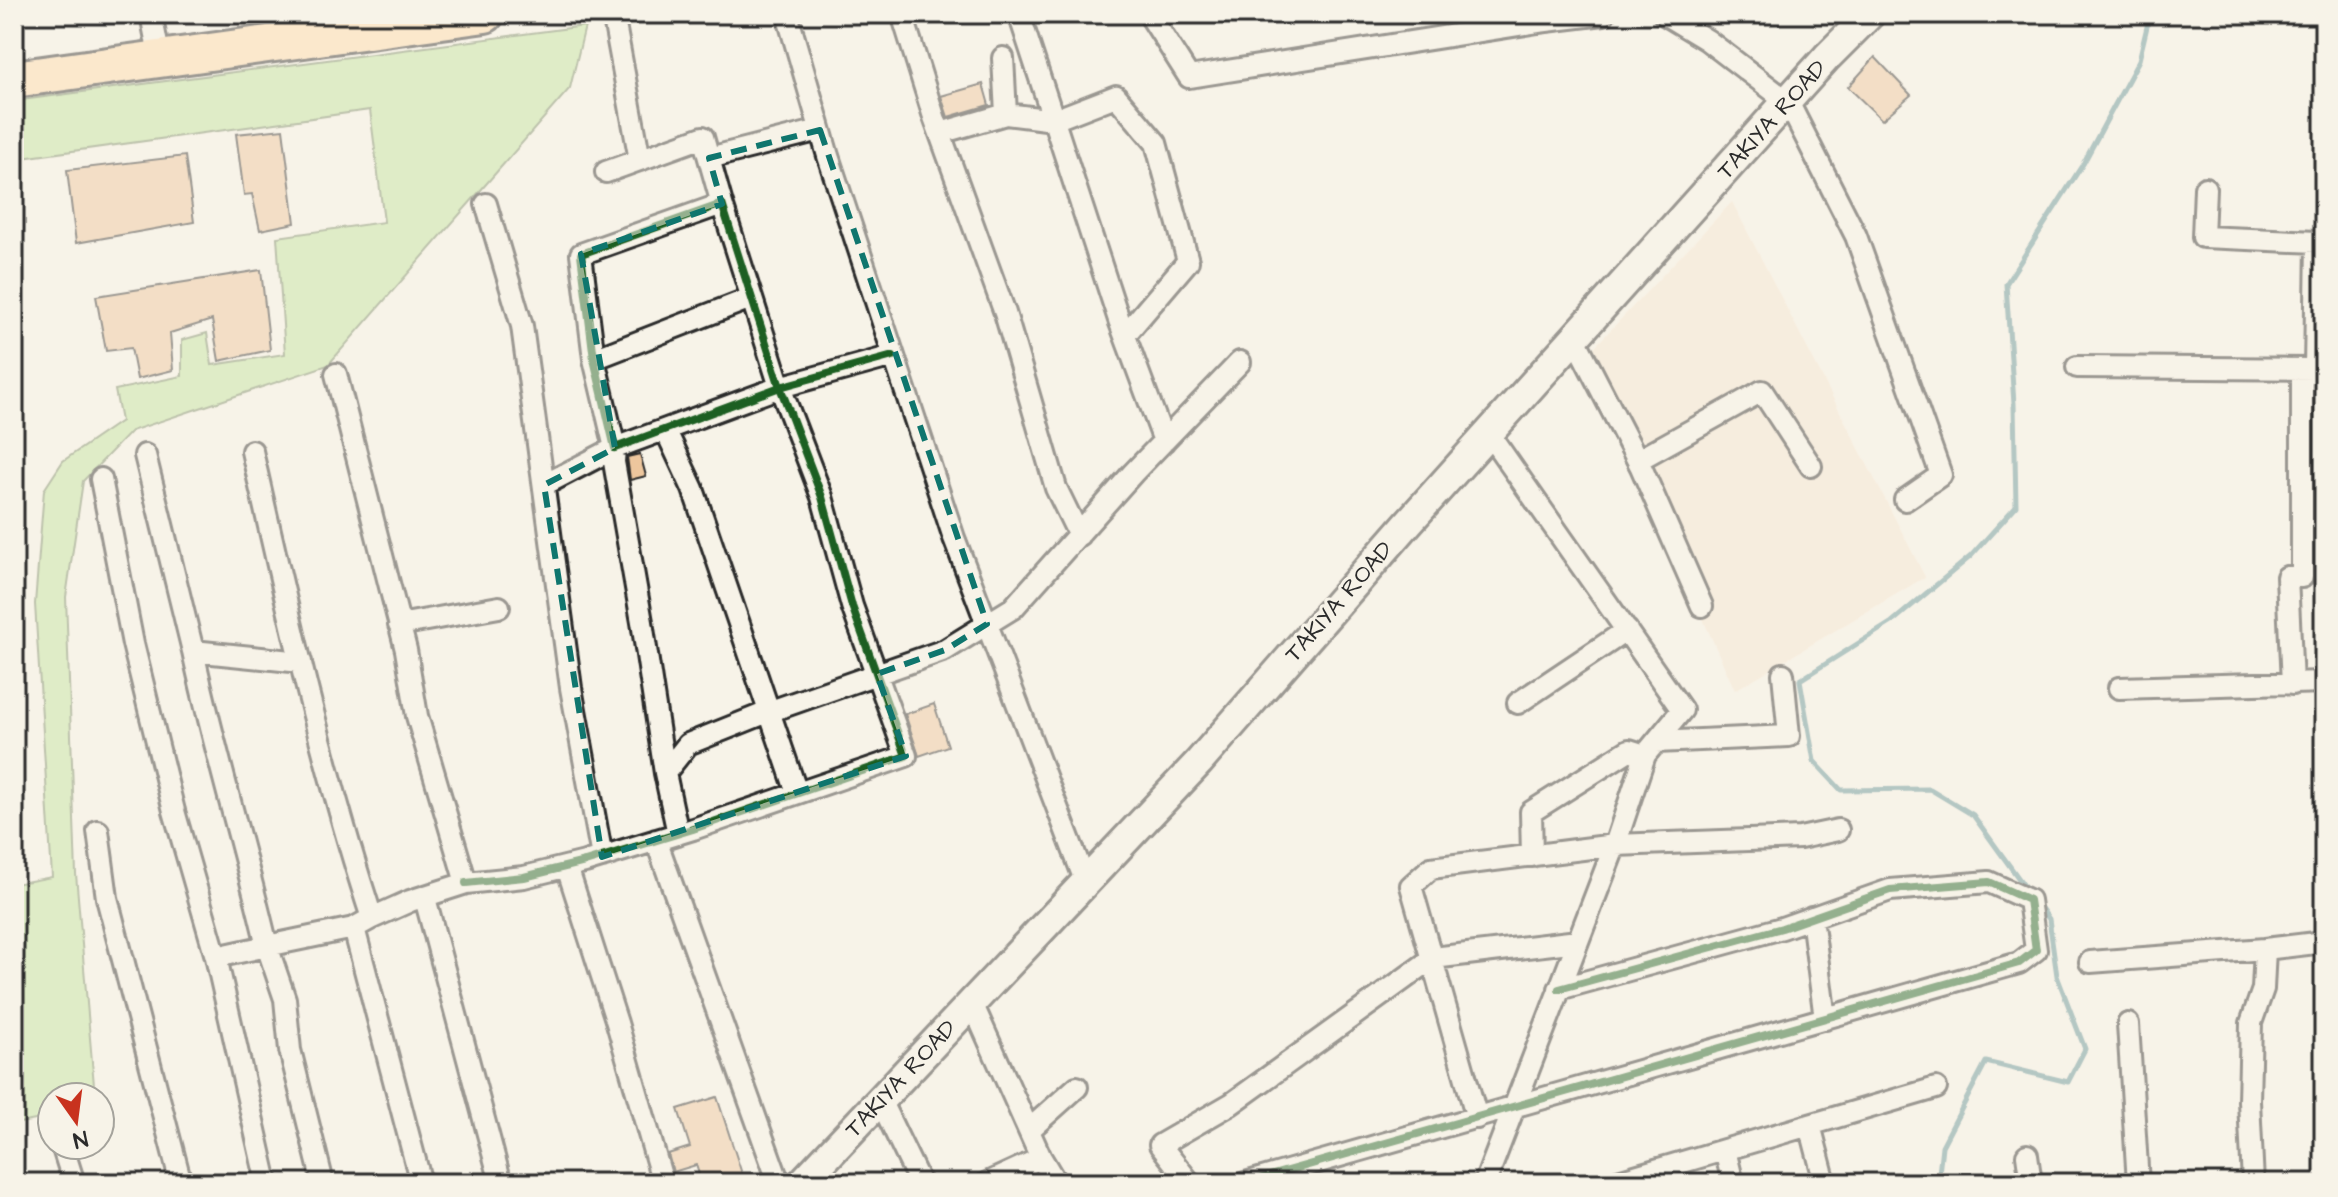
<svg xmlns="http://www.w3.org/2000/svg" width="2338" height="1197" viewBox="0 0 2338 1197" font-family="'Architects Daughter',sans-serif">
<rect width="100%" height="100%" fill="#f7f3e8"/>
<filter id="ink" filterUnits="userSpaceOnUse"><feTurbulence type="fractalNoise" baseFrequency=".0125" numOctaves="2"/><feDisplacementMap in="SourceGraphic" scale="16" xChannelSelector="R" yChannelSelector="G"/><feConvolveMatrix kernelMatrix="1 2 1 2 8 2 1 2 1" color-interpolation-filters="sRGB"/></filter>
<g filter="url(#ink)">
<!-- built -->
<path fill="#f4e6d2" d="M1732 202 1925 577 1735 690 1585 357Z"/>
<!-- green -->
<path fill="#c1e59f" stroke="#768865" stroke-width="2" d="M585 26 570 88 328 365 131 431 83 481 66 597 76 874 95 1097H52V1117L14 1124V884L52 877 35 604 44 490 63 461 121 421 115 390 182 376V340L207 333 212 365 285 354 277 237 384 222 370 110 14 159V101Z"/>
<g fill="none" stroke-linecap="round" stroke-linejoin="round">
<!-- stream -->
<path stroke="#629297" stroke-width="5" d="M2312 14 2324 36
M2027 890 1973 815 1930 789 1841 790 1814 761 1800 680 1892 622 1971 556 2016 506 2014 404 2006 284 2083 164 2139 60 2150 14
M1938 1183 1942 1146 1986 1062 2068 1082 2085 1049 2057 976 2049 919 2038 904"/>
</g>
<!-- building -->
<path fill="#edc69d" stroke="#2b2b2b" stroke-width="2" d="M1875 57 1911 95 1882 120 1848 87Z
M983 84 989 105 948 117 941 96Z
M283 129 295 223 260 230 252 194 244 195 236 134Z
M185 156 194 222 76 243 67 170Z
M261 270 270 350 219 361 212 320 170 333 173 370 137 379 131 348 106 351 96 296Z
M640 454 646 476 630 480 627 457Z
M934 704 948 746 919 756 905 714Z
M717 1097 744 1180 735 1183H702L696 1165 673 1172 668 1154 690 1147 678 1109Z"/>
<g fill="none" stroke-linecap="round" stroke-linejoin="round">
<!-- street casing -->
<g stroke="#2b2b2b" stroke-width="26">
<path id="street" d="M151 14 160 60
M613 14 640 160
M787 14 828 156 954 538 1086 883
M902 14 934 117 1005 313 1056 488 1079 535
M1019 14 1119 320 1164 441
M1149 14 1189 77 1538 22 1604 14
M1664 14 1707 40 1788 102 1856 236 1941 475 1905 500
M1003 58 1006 114 1054 120 1116 96 1156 143 1188 261 1125 335
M940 133 1006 114
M709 158 820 130
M606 172 703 137 722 204
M2205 188 2203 237 2317 242 2315 369
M486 204 522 326 571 688 602 857
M1575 339 1641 467 1702 606
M594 359 751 298
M2077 367 2316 369
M666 431 693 489 797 793
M615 448 614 462 642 622 665 773 678 834
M252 451C287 607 322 765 372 918L410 901 466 883 417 716 406 650 336 374
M145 455 193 651
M1638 460 1762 391 1811 466
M101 479 133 644 174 811 216 957 267 946C244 847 214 750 193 651L301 662
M544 485 615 448
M399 625 499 607
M2292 684 2287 577H2302V369
M2119 688 2324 682
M1518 703 1627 630
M1656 742 1789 736 1783 674
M665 773 688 744 768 712 945 650 1013 608 1133 473 1240 362
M98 831 107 898 181 1183
M656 840 776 1175 782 1183
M1532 856 1531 812 1629 750 1645 755
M567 867 617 1023 663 1183
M466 883 524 877 585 862 693 829 906 756 852 606 822 497 780 387 615 448 594 359 581 254 722 204 780 387 893 356
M425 898 501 1183
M1812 917 1825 1019
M354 928 421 1183
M216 957 267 1183
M2090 962 2265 949
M972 1003 1041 1158 987 1183
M2128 1024 2138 1183
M880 1100 920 1183
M1477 1118 1411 886 1431 868 1615 845 1800 838 1838 830
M1810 1125 1825 1183
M1029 1130 1077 1087
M62 1145 74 1183
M1725 1150 1733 1183
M2027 1155 2031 1183
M1041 1158 1056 1183
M323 1183 290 1050 285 999 267 946 354 928 372 918
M1190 1183 1160 1145 1231 1104 1433 958 1578 941
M1245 1183 2019 963 2036 950 2029 900 1989 882 1890 890 1782 928 1559 989
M1485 1183 1615 845 1645 755 1682 710 1489 434
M1611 1183 1936 1088
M2253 1183 2249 1101 2251 1023 2263 989 2265 949 2324 942"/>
</g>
<!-- secondary casing -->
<g stroke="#2b2b2b" stroke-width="34">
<path id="secondary" d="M802 1183 1199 762 1408 523 1827 57 1870 14"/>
</g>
<!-- highway casing -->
<g stroke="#2b2b2b" stroke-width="42">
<path id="highway" d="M14 79 485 14"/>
</g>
<!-- street -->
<use href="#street" stroke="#f7f3e8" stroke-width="20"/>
<!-- secondary -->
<use href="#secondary" stroke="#f7f3e8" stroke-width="28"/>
<!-- highway -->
<use href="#highway" stroke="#fedbac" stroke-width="36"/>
<!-- cycleway casing -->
<g stroke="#f7f3e8" stroke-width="13">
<path id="cycleway" d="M466 883 524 877 585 862 693 829 906 756 852 606 822 497 780 387 615 448 594 359 581 254 722 204 780 387 893 356
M1245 1183 2019 963 2036 950 2029 900 1989 882 1890 890 1782 928 1559 989"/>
</g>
<!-- cycleway -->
<use href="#cycleway" stroke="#1b5e20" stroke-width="8"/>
</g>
</g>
<!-- marked area -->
<path d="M0 0H2338V1197H0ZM820 130 987 624 945 650 877 674 906 756 602 857 544 485 615 448 581 254 722 204 709 158Z" fill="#f7f3e8" fill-opacity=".55" fill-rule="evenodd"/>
<path fill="none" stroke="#0f766e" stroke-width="6" stroke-dasharray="16 10" stroke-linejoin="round" d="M820 130 987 624 945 650 877 674 906 756 602 857 544 485 615 448 581 254 722 204 709 158Z"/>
<g text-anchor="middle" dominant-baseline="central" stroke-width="6" stroke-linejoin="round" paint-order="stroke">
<!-- street labels -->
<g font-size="24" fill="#2b2b2b" stroke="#f7f3e8">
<text transform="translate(1772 120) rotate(-48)">TAKIYA ROAD</text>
<text transform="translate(1339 602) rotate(-49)">TAKIYA ROAD</text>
<text transform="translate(901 1079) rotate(-47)">TAKIYA ROAD</text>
</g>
</g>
<!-- margin -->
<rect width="2338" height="1197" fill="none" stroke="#f7f3e8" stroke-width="48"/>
<rect x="24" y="24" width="2290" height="1149" fill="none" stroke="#2b2b2b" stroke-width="3" filter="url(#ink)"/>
<!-- north arrow -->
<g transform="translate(76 1121) rotate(166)"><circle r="38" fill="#f7f3e8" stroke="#a5a39c" stroke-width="2"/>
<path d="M0-6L14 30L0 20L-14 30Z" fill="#c8321e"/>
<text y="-12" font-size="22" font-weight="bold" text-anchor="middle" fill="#2b2b2b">N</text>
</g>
</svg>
